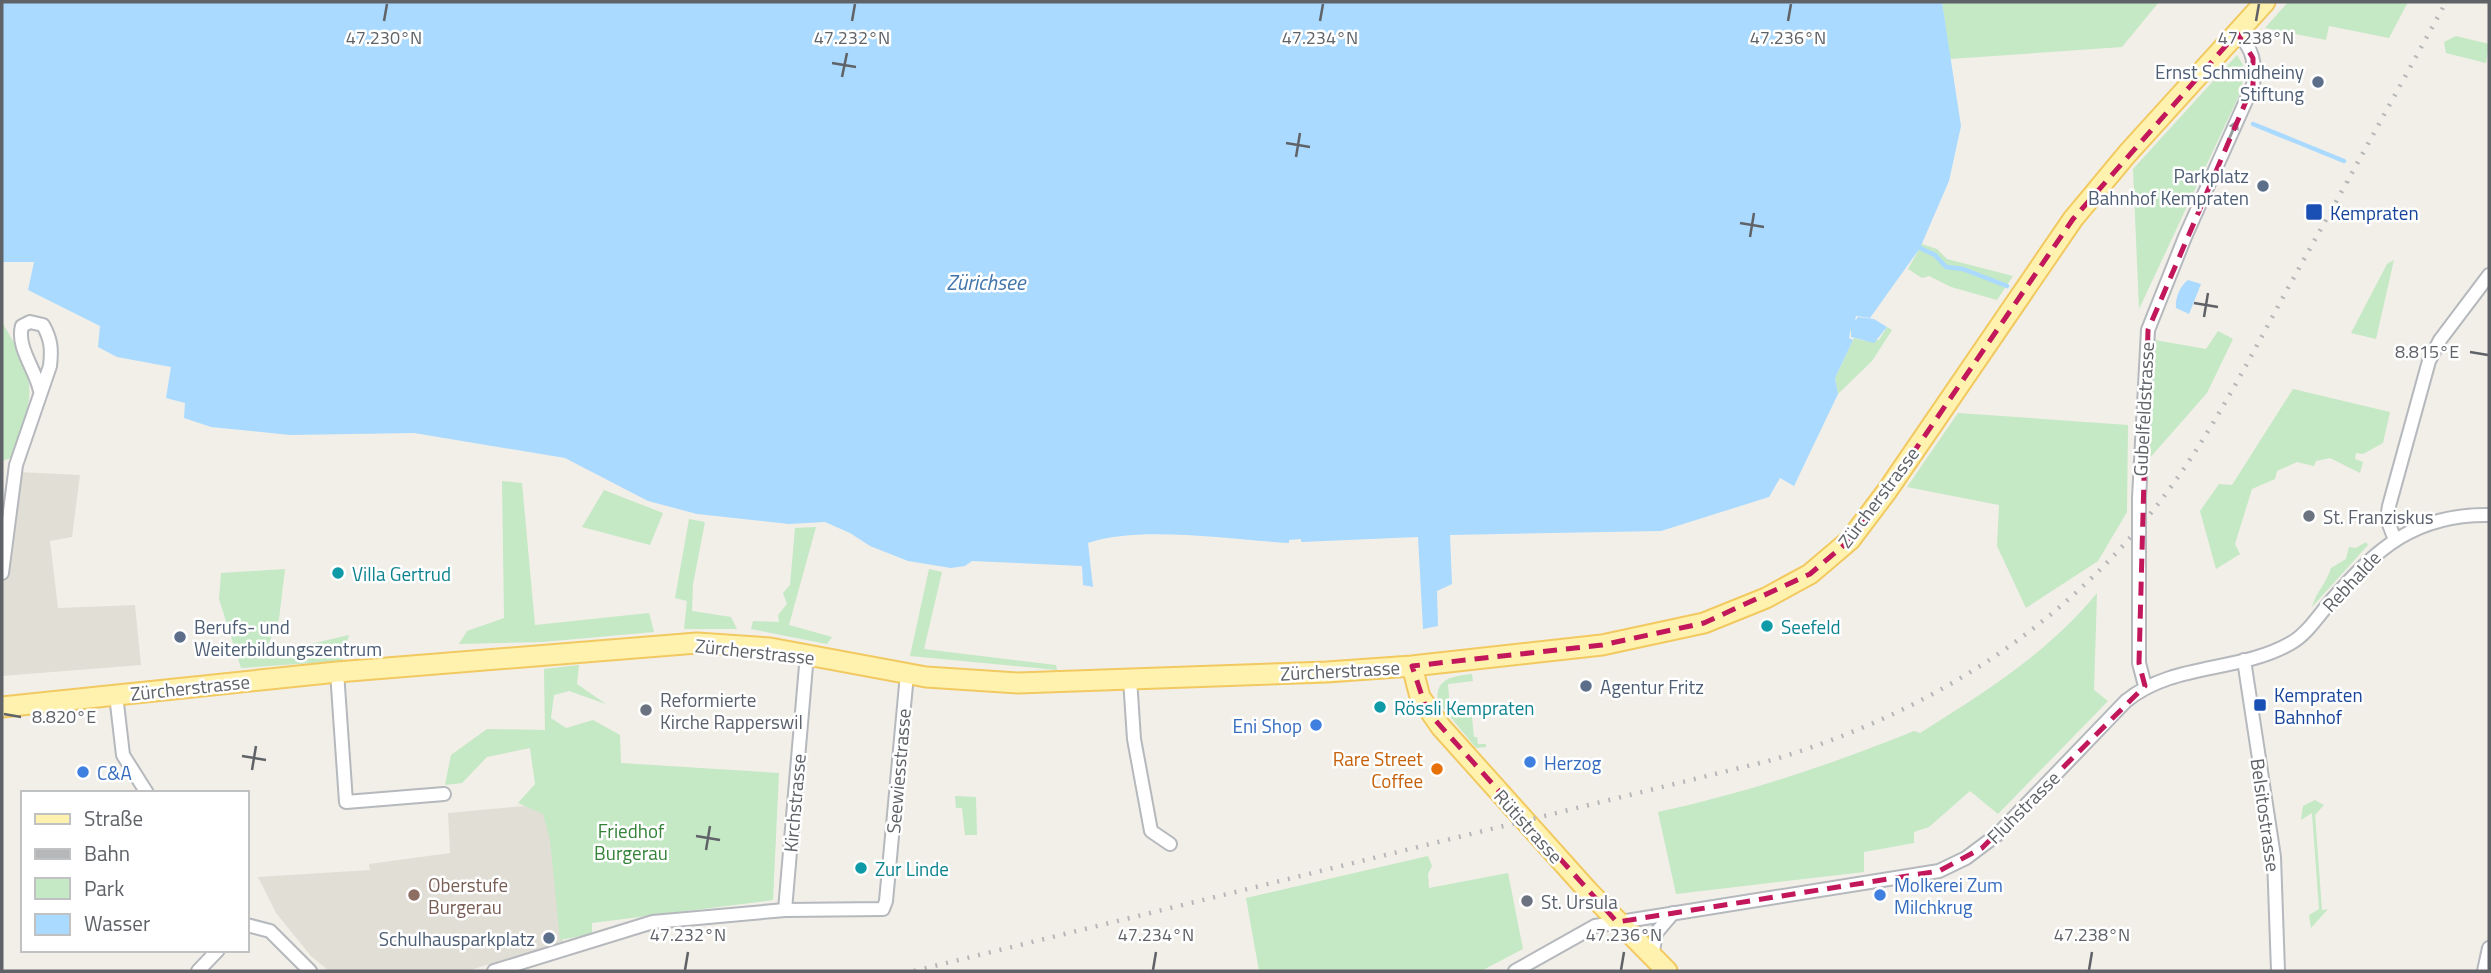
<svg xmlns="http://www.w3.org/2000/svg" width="2491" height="973" viewBox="0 0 2491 973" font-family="'Titillium Web',sans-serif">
<rect width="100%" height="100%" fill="#f1efe8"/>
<!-- education -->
<path fill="#e1ded6" d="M18 472 80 475 72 537 50 541 58 608 135 605 141 665 2 676V587Z
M555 803 563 942 467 971H329L311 956 276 913 258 877 370 870 369 864 450 853 448 813Z"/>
<!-- green -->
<path fill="#c5e8c5" d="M1942 2H2159L2122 47 1950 59Z
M2288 2H2408L2389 38 2329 26 2326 40 2265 28Z
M2456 36 2489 44 2486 63 2446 53 2444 42Z
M2237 55 2243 65 2242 89 2139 309 2133 169Z
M1922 244 1937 249 1947 259 2013 276 1997 300 1951 287 1929 276 1922 278 1908 269Z
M2394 260 2376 339 2351 333 2387 264Z
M2 322C38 383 36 392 11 458L2 461Z
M1887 327 1892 330 1872 361 1838 394 1835 378 1854 338 1865 341 1879 340Z
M2218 331 2233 339 2207 393 2148 460 2155 340 2206 349Z
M2293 389 2390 412 2383 443 2363 454 2356 453 2355 459 2363 462 2360 473 2330 458 2316 461 2314 466 2297 462 2277 471 2275 479 2252 489 2235 544 2240 554 2216 569 2200 511 2219 484 2232 485Z
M1958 413 2128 425 2127 512 2098 561 2026 608 1997 546 1999 505 1907 487Z
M502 481 522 483 535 625 649 613 654 632 542 642 459 644 467 631 504 618Z
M604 490 663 513 650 545 582 527Z
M689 519 705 522 693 584 692 611 731 617 737 629H684L687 601 675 598Z
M816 527 789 625 832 637 827 644 751 629 753 621 779 622 778 615 787 604 783 593 790 585 795 528Z
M2366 542 2368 545 2312 607C2316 592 2326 584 2331 568L2346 559 2349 547 2356 548Z
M285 569 279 619 264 655 349 635 342 661 241 668 219 599 221 573Z
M929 569 942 572 924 649 1056 665 1057 670 910 656Z
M2097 593 2094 690 2108 701 1998 814 1970 791 1929 827 1914 832V843L1864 852V872L1676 894 1658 812C1746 793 1830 765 1914 731L1920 733C1985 692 2048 653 2097 593Z
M579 665 577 684 606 704 569 691 554 695 551 718 566 728 593 720 620 735 621 763 779 773 773 900 592 923V934L560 940 550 840 543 814 518 803 535 784 530 748 487 757 462 783 445 785 451 755 487 729 545 730 544 669Z
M1472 674 1473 681 1448 684 1450 709 1471 707 1474 737H1477L1478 744H1486V747L1476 748 1438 702C1434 678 1454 676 1472 674Z
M955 796 976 797 977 835H965L962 808H956Z
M2315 800 2324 805 2315 815 2322 910 2328 909 2311 928 2309 915 2319 909 2312 813 2301 820 2303 806Z
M1428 856 1432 866 1428 874 1429 888 1508 873 1523 949 1481 971H1259L1246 898Z"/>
<!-- water -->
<path fill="#aadaff" d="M2 2H1942L1961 126 1949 181 1920 248 1870 318 1856 316 1855 321 1858 317 1874 319 1887 327 1874 343 1851 337V328L1849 338 1853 340 1835 378 1838 394 1794 486 1780 478 1769 497 1661 531 1450 535 1452 584 1437 591 1438 626 1423 629 1418 537 1301 542V539L1289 540V543C1232 540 1141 525 1088 543L1093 587 1083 585 1082 566 972 561 965 566 951 568 908 561 870 546 850 533 825 522 789 524 697 514 648 501 565 458 414 433 290 435 211 427 184 418 185 403 166 398 171 367 117 357 98 347 100 326 28 290 34 262H2Z
M2188 280 2201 284 2189 314 2176 308C2175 298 2180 286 2188 280Z"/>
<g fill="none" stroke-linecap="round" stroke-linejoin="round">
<!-- stream -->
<path stroke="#aadaff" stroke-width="4.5" d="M2253 124 2344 161
M1920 248 1935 255 1946 267 1963 269 2007 286"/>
<!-- street casing -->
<g stroke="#b5b8bc" stroke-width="16">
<path id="street" d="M2139 498 2148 330 2185 237 2253 85C2256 64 2253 48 2237 33
M2395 540 2387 519 2389 506 2429 361 2440 340 2489 275
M2139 549V663L2145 686
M2 573 16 465 50 366C52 349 51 339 43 325L30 322 22 326C16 347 36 370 40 391
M2244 660 2274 857 2278 971
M337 672 346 802 444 794
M1130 679 1134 739 1151 831 1170 844
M116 695 123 755 147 793
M785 910 807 654
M247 925 270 931 310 971
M1652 957 1656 933 1673 913
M198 971 218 950
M494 971 653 922 785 910 883 909 886 901 907 674
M1515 971 1595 926 1939 871 1966 858 1998 834 2126 701C2174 662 2239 673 2291 643 2307 634 2319 615 2331 601 2377 548 2415 514 2489 515
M2484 971 2489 948"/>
</g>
<!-- primary casing -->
<g stroke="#f2c960" stroke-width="23">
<path id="primary" d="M1412 666 1420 697 1441 727 1589 892 1667 971
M2 707 337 672 697 643 770 648 926 677 1018 683 1327 672 1412 666 1602 645 1704 623 1766 598 1810 574 1850 540 1887 491 2073 219 2127 154 2265 2"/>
</g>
<!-- street -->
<use href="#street" stroke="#fff" stroke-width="12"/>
<!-- primary -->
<use href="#primary" stroke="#fff2af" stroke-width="19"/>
<!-- rail -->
<path stroke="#b6b7b8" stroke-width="4.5" stroke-dasharray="2 9" stroke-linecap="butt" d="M914 971 1772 760C1934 712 2074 621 2173 484 2217 423 2252 354 2288 288 2341 193 2394 97 2446 2"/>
<!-- street-bridge casing -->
<g stroke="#b5b8bc" stroke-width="16" stroke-linecap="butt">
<path id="street-bridge" d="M2139 549V498"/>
</g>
<!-- street-bridge -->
<use href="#street-bridge" stroke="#fff" stroke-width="12"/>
</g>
<!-- one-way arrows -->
<defs><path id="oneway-solid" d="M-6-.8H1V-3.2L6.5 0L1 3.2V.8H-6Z" transform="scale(1.75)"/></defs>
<use fill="#979a9d" href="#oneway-solid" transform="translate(2233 130) rotate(-66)"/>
<!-- marked area -->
<path fill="none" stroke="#c2185b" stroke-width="5" stroke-dasharray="14 9" stroke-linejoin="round" d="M2237 33 2253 58V85L2148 330 2139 663 2145 686 1982 848 1939 871 1617 922 1427 711 1412 666 1602 645 1704 623 1810 574 1850 540 1887 491 2073 219Z"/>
<!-- ticks -->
<path fill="none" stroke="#5f6368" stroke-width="2.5" d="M384 21 387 4M852 21 855 4M1320 21 1323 4M1788 21 1791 4M2256 21 2259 4M832 63 856 67M842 77 847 53M1286 143 1310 147M1296 157 1300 133M1740 223 1764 227M1750 237 1754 213M2194 303 2218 307M2204 317 2208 293M2470 352 2488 355M4 714 21 717M242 756 266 760M252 770 256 746M696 836 720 840M706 850 710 826M685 970 688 952M1153 970 1156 952M1621 970 1624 952M2089 970 2092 952"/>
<!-- markers -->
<g fill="#5c6f8a" stroke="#fff" stroke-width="2.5">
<circle cx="2318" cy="82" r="7"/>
<circle cx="2263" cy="186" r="7"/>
<circle cx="180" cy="637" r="7"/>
<circle cx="1586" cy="686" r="7"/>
<circle cx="549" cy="938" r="7"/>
</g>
<g fill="#1a4fb4" stroke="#fff" stroke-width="2.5">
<rect x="2305" y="203" width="18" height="18" rx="3.5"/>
<rect x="2253" y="698" width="14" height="14" rx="3.5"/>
</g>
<g fill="#6b7280" stroke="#fff" stroke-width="2.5">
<circle cx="2309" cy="516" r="7"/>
<circle cx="646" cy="710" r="7"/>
<circle cx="1527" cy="901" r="7"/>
</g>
<g fill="#0f9aa8" stroke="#fff" stroke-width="2.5">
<circle cx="338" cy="573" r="7"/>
<circle cx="1767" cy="626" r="7"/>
<circle cx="1380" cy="707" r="7"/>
<circle cx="861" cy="868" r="7"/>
</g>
<g fill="#3f7fe0" stroke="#fff" stroke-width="2.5">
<circle cx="1316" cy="725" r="7"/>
<circle cx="1530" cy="762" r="7"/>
<circle cx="83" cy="772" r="7"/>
<circle cx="1880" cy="895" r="7"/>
</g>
<circle fill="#e8710a" stroke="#fff" stroke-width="2.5" cx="1437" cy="769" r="7"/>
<circle fill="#8d6e63" stroke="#fff" stroke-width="2.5" cx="414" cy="895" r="7"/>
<g text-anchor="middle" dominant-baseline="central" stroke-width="5" stroke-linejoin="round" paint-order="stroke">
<!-- service labels -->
<g font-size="19" fill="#4e5e75" stroke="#fff" text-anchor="end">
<text x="2304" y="71">Ernst Schmidheiny<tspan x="2304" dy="22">Stiftung</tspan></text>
<text x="2249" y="175">Parkplatz<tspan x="2249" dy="22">Bahnhof Kempraten</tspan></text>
<text x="194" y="626" text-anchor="start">Berufs- und<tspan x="194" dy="22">Weiterbildungszentrum</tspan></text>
<text x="1600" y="686" text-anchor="start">Agentur Fritz</text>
<text x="535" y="938">Schulhausparkplatz</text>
</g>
<!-- transit labels -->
<g font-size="19" fill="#164399" stroke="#fff" text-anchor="start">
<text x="2330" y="212">Kempraten</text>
<text x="2274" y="694">Kempraten<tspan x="2274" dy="22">Bahnhof</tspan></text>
</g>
<!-- street labels -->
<g font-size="19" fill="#5f6368" stroke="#fff">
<text transform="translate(2143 409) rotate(-87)">Gubelfeldstrasse</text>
<text transform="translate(1878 497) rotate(-53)">Zürcherstrasse</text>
<text transform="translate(2351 581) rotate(-47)">Rebhalde</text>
<text transform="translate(755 651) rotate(6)">Zürcherstrasse</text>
<text transform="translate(1340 670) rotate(-3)">Zürcherstrasse</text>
<text transform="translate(190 687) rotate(-6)">Zürcherstrasse</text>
<text transform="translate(898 771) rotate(-85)">Seewiesstrasse</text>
<text transform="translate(794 803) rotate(-85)">Kirchstrasse</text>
<text transform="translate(2023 807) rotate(-45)">Fluhstrasse</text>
<text transform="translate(2266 815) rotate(82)">Belsitostrasse</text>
<text transform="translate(1529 826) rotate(48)">Rütistrasse</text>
</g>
<!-- worship labels -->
<g font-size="19" fill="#5b616d" stroke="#fff" text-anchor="start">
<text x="2323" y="516">St. Franziskus</text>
<text x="660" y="699">Reformierte<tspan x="660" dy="22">Kirche Rapperswil</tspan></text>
<text x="1541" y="901">St. Ursula</text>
</g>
<!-- culture labels -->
<g font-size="19" fill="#0d838f" stroke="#fff" text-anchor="start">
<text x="352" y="573">Villa Gertrud</text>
<text x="1781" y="626">Seefeld</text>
<text x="1394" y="707">Rössli Kempraten</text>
<text x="875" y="868">Zur Linde</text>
</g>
<!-- shop labels -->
<g font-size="19" fill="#366cbe" stroke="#fff" text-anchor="start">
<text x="1302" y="725" text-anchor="end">Eni Shop</text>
<text x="1544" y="762">Herzog</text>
<text x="97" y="772">C&amp;A</text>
<text x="1894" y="884">Molkerei Zum<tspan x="1894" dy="22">Milchkrug</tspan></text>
</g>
<!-- food labels -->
<g font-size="19" fill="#c56008" stroke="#fff" text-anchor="end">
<text x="1423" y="758">Rare Street<tspan x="1423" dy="22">Coffee</tspan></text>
</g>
<!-- park labels -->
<g font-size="19" fill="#348238" stroke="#fff">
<text x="631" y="830">Friedhof<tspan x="631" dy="22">Burgerau</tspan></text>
</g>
<!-- education labels -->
<g font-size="19" fill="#785e54" stroke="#fff" text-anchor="start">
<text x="428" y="884">Oberstufe<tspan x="428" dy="22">Burgerau</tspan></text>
</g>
<!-- water labels -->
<g font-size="21" font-style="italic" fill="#4174aa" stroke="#fff">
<text x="986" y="282">Zürichsee</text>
</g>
</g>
<g font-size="18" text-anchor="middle" fill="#5f6368" stroke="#fff" stroke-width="5" stroke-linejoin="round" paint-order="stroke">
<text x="384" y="44">47.230°N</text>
<text x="852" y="44">47.232°N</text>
<text x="1320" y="44">47.234°N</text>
<text x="1788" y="44">47.236°N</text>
<text x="2256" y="44">47.238°N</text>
<text x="2427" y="358">8.815°E</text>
<text x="64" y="723">8.820°E</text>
<text x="688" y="941">47.232°N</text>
<text x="1156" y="941">47.234°N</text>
<text x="1624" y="941">47.236°N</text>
<text x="2092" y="941">47.238°N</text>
</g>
<!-- border -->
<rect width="2491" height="973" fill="none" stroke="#5f6368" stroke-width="7"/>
<!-- legend -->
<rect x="21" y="791" width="228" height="161" fill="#ffffff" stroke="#bfc1c3" stroke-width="2"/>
<rect x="35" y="814" width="35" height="10" fill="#fff2af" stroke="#bfc1c3" stroke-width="2"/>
<text x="84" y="826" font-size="21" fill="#5f6368">Straße</text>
<rect x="35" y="849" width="35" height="10" fill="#b6b7b8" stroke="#bfc1c3" stroke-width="2"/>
<text x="84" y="861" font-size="21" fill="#5f6368">Bahn</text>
<rect x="35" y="878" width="35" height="21" fill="#c5e8c5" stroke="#bfc1c3" stroke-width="2"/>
<text x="84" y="896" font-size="21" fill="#5f6368">Park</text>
<rect x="35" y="914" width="35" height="21" fill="#aadaff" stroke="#bfc1c3" stroke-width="2"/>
<text x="84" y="931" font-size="21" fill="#5f6368">Wasser</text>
</svg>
